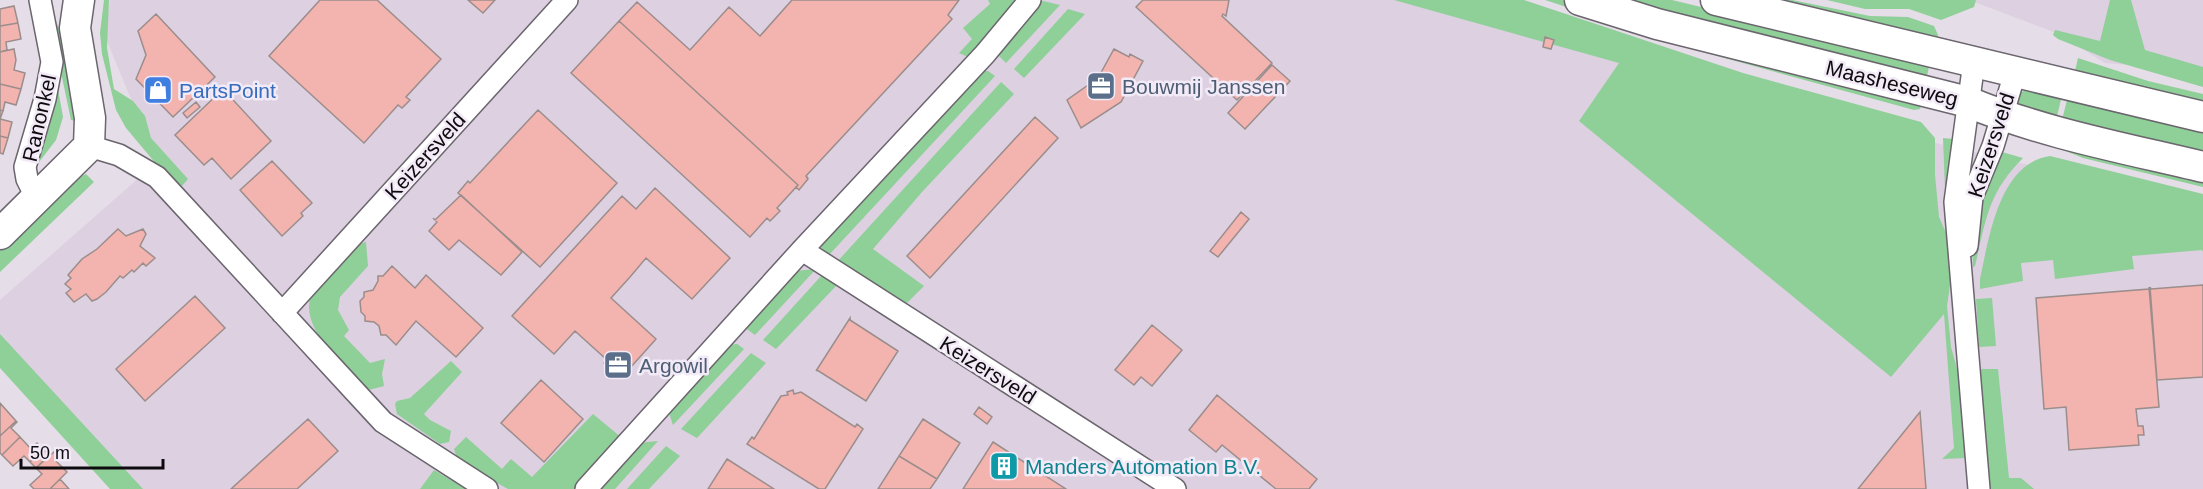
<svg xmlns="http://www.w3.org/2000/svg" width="2203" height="489" viewBox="0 0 2203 489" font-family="Arial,sans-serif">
<rect width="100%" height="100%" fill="#e5dde8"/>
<!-- built -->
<path fill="#dcd0e1" d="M110 0H1423L1787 108 2203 206V489H140L0 336V300L157 162 105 36Z
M1969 0H2203V71L2105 63 2059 34Z"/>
<!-- green -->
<path fill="#8fcf98" d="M104 0H109L107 48 114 89 133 101 145 116 151 138 188 179 180 188 157 165 126 128 116 110 102 54 100 33Z
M988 0H1020L968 57 959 53 972 39 963 28 990 4Z
M1039 0 1060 5 1006 63 997 54Z
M1394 0H1524L1743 73 1921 122 1935 138V175L1939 217 1951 244 1953 264 1947 306 1951 347 1961 383 1966 458 1942 459 1954 448 1944 314 1891 377 1579 121 1619 63Z
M1545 0H1562L1683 41 1922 104 1920 109 1914 110 1710 54Z
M1617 0H1672L1930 62 1926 81Z
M1737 0H1792L1870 16 1908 17 1934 26 1938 35 1936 47Z
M1827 0H1976L1974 7 1941 20 1909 9H1865Z
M2110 0H2131L2145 50 2203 67V87L2110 60 2058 39 2053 35 2055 30 2100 41Z
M1068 9 1085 14 1024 78 1014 69Z
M55 19 69 53 76 121 71 120 50 20Z
M2078 58 2148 81 2203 94V102L2075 71Z
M982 71H988L995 76 828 256 820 246Z
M1001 82 1014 94 922 192 873 249 924 286 904 306 836 263Z
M56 88 58 89 63 117 56 140 36 166Z
M2029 88 2062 95 2056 121 2021 110 2017 98 2020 93Z
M2067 100 2203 130V158L2061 124Z
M1943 138 1953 139 1946 215Z
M2057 145 2203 175V187L2083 158 2058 148Z
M2002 152 2023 158C1988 193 1986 219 1975 266L1973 267C1970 231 1984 183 2002 152Z
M2050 156 2203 194V252L2202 250 2132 256 2134 269 2055 279 2053 260 2021 263 2023 281 1980 289V279C1989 238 1999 163 2050 156Z
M86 174 94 182 0 272V248L68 183Z
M366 242 368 266 340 297 338 310 349 330 344 336 370 363 385 359 382 374 384 386 365 391C346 368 302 331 310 299L356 245Z
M816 269 755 335 744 327 795 271Z
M822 275 837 285 776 349 763 340Z
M1992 298 1996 346 1979 347 1976 299Z
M0 334 143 489H110L0 368Z
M737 344 744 349 673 425 668 410 727 345Z
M751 353 766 363 697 438 681 429Z
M451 361 462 372 424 414 430 420 451 431 449 442 440 444 397 414 395 404 397 401 410 398Z
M1978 369H1998L2009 478H2021L2034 489H1989Z
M593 414 622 438 575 489H508L458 461 454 449 466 437 502 469 511 459 532 477Z
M658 441 615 489H596L638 443Z
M666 446 680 456 649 489H627Z
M434 470 466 489H420Z"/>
<!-- building -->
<path fill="#f3b4af" stroke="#9b8d8c" stroke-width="1.5" d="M320 0H377L441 59 406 97 410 100 402 108 398 105 364 143 269 56Z
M468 0H495L483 13Z
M792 0H959L948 15 952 19 806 176 808 178 806 176 808 179 799 190 796 187 798 185 619 21 637 2 690 50 729 7 760 36Z
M1143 0H1229L1226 16 1223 14 1222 16 1272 63 1237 100 1136 7Z
M14 6 18 23 0 26V9Z
M156 14 215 77 173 117 136 79 146 55 138 31Z
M619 21 798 185 777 208 780 211 770 221 767 218 750 237 571 73Z
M18 23 21 39 6 42 7 50 0 52V26Z
M1545 37 1554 40 1551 49 1543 47Z
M14 49 16 60 14 70 25 73 21 89 0 84V52Z
M1114 49 1129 57 1130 54 1143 61 1121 102 1081 128 1067 100 1098 78Z
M1272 65 1290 81 1245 129 1228 113Z
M0 84 21 89 16 105 5 102 3 111 0 110Z
M223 89 271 141 231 179 212 158 204 165 175 135Z
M196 102 200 107 187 118 183 113Z
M0 110 3 111 0 119 12 122 8 138 0 136Z
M538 110 617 183 540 267 458 193 468 181 470 183Z
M1035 117 1058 138 930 278 907 256Z
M0 136 8 138 3 154 0 153Z
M272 161 312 203 301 213 303 216 282 236 240 190Z
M655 188 730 258 692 299 646 258 630 277 611 298 656 339 621 378 617 375 613 376 608 370 610 368 604 363 607 360 575 331 554 354 512 316 622 196 636 209Z
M461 195 522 252 501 275 459 240 449 250 429 231 437 222 433 218 435 220Z
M1241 212 1249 219 1218 257 1210 251Z
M118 229 126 236 143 229 146 234 140 246 155 258 146 266 143 263 134 272 132 270 123 278 120 276 106 292 97 299 92 301 86 294 74 302 66 293 71 289 65 284 71 278 68 275 82 259 97 249Z
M392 266 415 288 426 275 483 328 456 357 416 321 396 345 386 335H381L379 326 374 322 365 321V316L361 312 360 301 364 297V292L373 290 378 281V276H383Z
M2203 285V377L2157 380 2150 287 2151 289Z
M2149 287 2159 407 2136 409 2138 426H2143L2144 435H2138L2139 445 2069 450 2066 407 2044 409 2036 298 2149 289Z
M195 296 225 328 145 401 116 369Z
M850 318V320L898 351 866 401 817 370 816 371Z
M1152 325 1182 350 1152 386 1141 377 1134 385 1115 370Z
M541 380 583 419 544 462 501 423Z
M793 390 794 394 801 392 855 427 857 424 863 429 825 489H819L747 444 752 437 754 439 781 396 788 395 787 392Z
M1217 395 1317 479 1309 489H1276L1222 445 1216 452 1189 430Z
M0 403 16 421 0 436Z
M979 407 992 417 987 424 974 414Z
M1920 412 1926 489H1858Z
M308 419 338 451 297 489H231Z
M923 419 960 443 937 479 899 456Z
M16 421 17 422 11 428 20 437 2 455 0 453V436Z
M20 437 31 449 37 443 43 449 30 462 24 456 13 466 2 455Z
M993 442 1066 489H963Z
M43 449 49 455 36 468 30 462Z
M55 451 61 457 56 461 67 472 50 489H34L30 485 42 474 36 468Z
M899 456 937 479 930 489H878Z
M727 459 774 489H708Z
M60 479 69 489H50Z"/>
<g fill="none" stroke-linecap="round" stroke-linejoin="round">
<!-- street casing -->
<g stroke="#6b656e" stroke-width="24">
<path id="street" d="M1974 62 1955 202 1979 489
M89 146 119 155 157 177 383 422 487 489
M37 199 27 179 25 167 45 99 52 62 40 0
M1967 246 1972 197 1993 146 2015 73
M802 250 1175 489
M282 313 567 0
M586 489 802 250 985 54 1030 0"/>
</g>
<!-- secondary casing -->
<g stroke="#6b656e" stroke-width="33">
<path id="secondary" d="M1580 0 1657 24 1968 102C2043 133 2124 148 2203 167
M1716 0 2203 117
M0 234 89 146 90 118 75 28 79 0"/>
</g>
<!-- street -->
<use href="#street" stroke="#fff" stroke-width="21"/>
<!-- secondary -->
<use href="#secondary" stroke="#fff" stroke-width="30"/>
</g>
<!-- icons -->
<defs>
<g id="office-square" transform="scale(1.5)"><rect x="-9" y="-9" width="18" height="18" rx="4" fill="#5c6f8a" stroke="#f2eaf6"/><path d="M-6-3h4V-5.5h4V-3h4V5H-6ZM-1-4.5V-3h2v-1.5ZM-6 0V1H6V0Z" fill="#fff"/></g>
<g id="shop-square" transform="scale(1.5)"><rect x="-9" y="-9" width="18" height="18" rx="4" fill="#3f7fe0" stroke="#f2eaf6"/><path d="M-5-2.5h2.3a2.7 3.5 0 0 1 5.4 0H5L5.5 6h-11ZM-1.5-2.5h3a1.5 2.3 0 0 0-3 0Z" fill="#fff"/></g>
<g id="building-square" transform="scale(1.5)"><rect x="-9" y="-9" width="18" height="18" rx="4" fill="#0f9aa8" stroke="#f2eaf6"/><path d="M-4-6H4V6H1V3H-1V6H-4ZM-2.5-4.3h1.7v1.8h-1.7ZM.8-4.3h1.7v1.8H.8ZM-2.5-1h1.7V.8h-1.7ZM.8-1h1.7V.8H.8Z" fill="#fff"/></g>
</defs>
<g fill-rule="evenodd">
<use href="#office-square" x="1101" y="86"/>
<use href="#shop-square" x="158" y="90"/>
<use href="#office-square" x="618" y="365"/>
<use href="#building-square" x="1004" y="466"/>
</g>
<g text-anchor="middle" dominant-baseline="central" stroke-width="5" stroke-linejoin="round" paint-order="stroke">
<!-- street labels -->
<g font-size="21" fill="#0e0b0f" stroke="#f2eaf6">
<text transform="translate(1892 83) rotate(14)">Maasheseweg</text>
<text transform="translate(39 118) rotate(-77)">Ranonkel</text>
<text transform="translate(1991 145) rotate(-72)">Keizersveld</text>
<text transform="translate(425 156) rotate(-48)">Keizersveld</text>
<text transform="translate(988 370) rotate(32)">Keizersveld</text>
</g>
<!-- service labels -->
<g font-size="21" fill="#4e5e75" stroke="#f2eaf6" text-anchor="start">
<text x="1122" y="86">Bouwmij Janssen</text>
<text x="639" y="365">Argowil</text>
</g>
<!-- shop labels -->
<g font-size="21" fill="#366cbe" stroke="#f2eaf6" text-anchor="start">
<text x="179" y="90">PartsPoint</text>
</g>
<!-- culture labels -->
<g font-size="21" fill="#0d838f" stroke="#f2eaf6" text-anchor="start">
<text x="1025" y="466">Manders Automation B.V.</text>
</g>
</g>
<!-- scale -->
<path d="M21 459v9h142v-9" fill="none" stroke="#0e0b0f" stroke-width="3"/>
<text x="30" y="459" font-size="18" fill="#0e0b0f" stroke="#f2eaf6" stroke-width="4.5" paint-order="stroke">50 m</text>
</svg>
